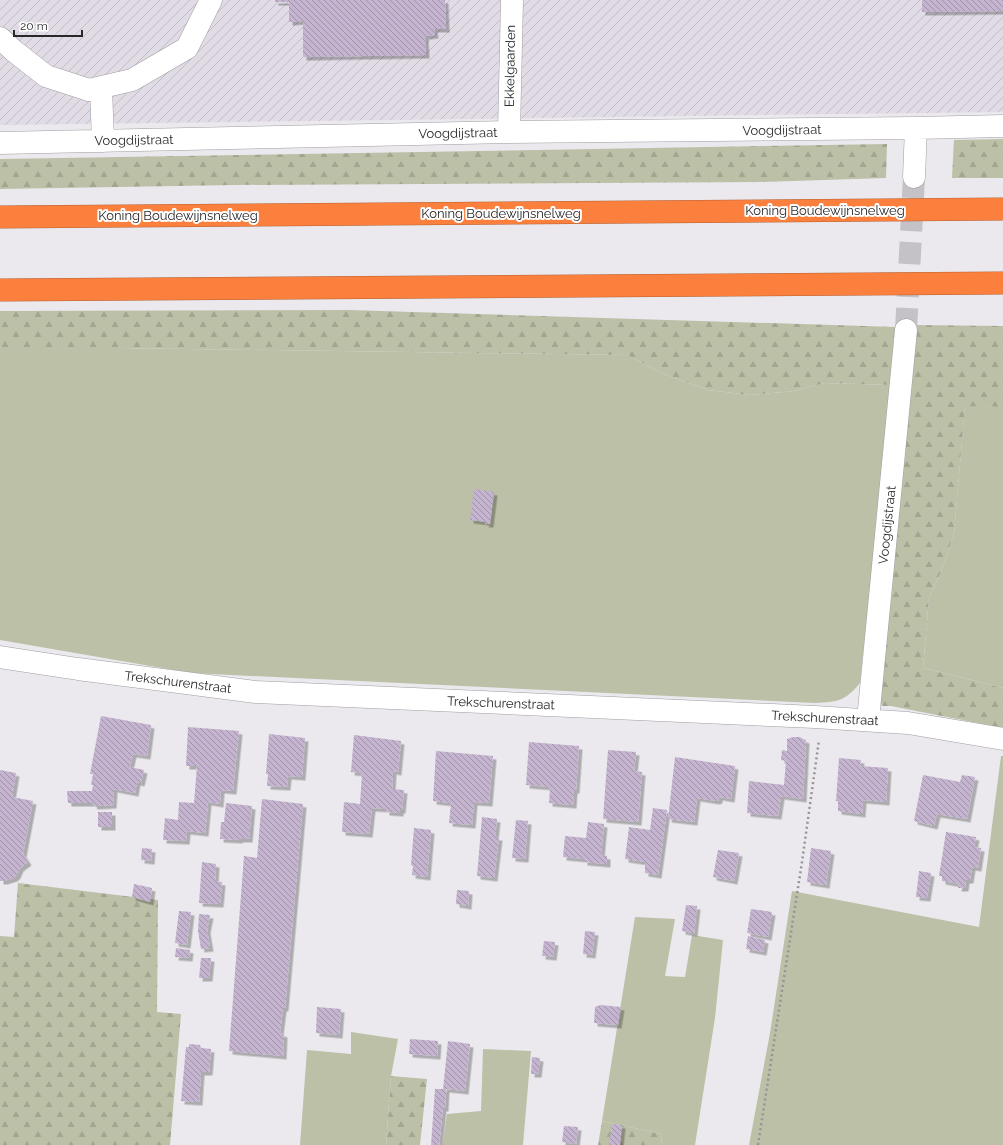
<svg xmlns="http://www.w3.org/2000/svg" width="1003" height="1145" viewBox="0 0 1003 1145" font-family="Raleway,sans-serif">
<defs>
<pattern id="industrial-furrows" width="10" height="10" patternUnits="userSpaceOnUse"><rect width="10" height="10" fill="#e1dbe6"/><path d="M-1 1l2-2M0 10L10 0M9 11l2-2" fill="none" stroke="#c1bcc5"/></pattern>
<pattern id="forest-firs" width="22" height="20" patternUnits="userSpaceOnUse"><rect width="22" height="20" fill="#bcc0a7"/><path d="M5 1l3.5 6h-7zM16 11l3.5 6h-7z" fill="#a2a590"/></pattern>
<pattern id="building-back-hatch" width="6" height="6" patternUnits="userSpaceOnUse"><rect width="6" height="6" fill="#c4b4d0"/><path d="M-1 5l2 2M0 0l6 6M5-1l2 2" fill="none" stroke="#9f92a9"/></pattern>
<filter id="shadow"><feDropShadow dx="3.5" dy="3.5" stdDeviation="0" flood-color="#0004"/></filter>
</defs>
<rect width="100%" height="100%" fill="#ebe9ed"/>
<!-- industrial -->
<path fill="url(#industrial-furrows)" d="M0 0H1003V112L0 125Z"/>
<!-- grass -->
<path fill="#bcc0a7" d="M0 348H118L627 355 666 375 708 390 750 395 794 391 825 383 891 385 860 683C845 701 838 702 815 703L191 673 0 640Z
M965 405 1003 407V688L923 668 929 598 941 572 954 534Z
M1001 756H1003V1145H749L770 1033 792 891 979 927Z
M635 917 675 919 665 976 685 977 692 935 723 940 715 1018 695 1145H661L662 1134 602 1121Z
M351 1032 398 1039 391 1076 386 1145H300L307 1050 351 1054Z
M483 1049 531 1051 523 1145H443L447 1114 481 1111Z"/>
<!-- forest -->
<path fill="url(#forest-firs)" d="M1003 139V178H952L954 140Z
M887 144 886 178 761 182 234 185 0 189V159Z
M349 310 896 327 891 385 825 383 794 391 750 395 708 390 666 375 627 355 118 348H0V311Z
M914 325 1003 326V407L965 406 954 534 941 572 929 598 923 668 1003 688V728L891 706H882L878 695Z
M18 883 158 900 157 1012 181 1014 170 1145H0V936L14 937Z
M391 1076 427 1079 420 1145H386Z
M602 1121 662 1134 661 1145H598Z"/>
<!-- building -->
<path fill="url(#building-back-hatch)" filter="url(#shadow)" d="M275 0H445L446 29H434L435 35 425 36 426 55 303 57V21L289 22V2H275Z
M922 0H1003V11L922 12Z
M474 489 494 492 490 524H485L486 522 470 520Z
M101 716 151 725 147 756 133 754 130 767 144 770 141 783 137 782 135 793 114 789 113 805 94 806 93 803H68L67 791H92L93 785H91L93 774H90Z
M188 727 239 731 233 791 221 790 220 804 208 802 205 833 187 831 186 841 163 840 165 818 178 820 179 802 194 803 197 766H186Z
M269 734 305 738 302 777 288 776 287 787 267 786 268 774H266Z
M354 735 401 741 398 772 393 771 392 789 404 790 402 810H400V813L386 812V809L372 808 369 834 342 832 344 802 360 804 362 773 351 772Z
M793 737H800L803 739 806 740 803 799 781 796 778 816 747 813 749 781 784 785 786 761 781 760 782 750 787 751V739Z
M529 742 579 746 576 790H574L573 805 549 803 550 787 526 785Z
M608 750 636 752 634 771 642 772 638 822 603 819Z
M436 751 493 756 489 803 474 802 472 825 449 823 451 803 433 801Z
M675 757 735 766 731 799 719 797V800L716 801 697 798 694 822 668 819Z
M839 758 861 760 860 766 888 768 886 802 863 800 862 814 838 811V801H836Z
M0 770 16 773 12 797 33 801 23 854 28 862 20 868 17 875 14 878 4 881H0Z
M923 775 960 782 962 775 975 777 967 819 937 814 934 826 914 821Z
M262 799 303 804 285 1008H283L280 1033 284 1034 283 1056 229 1051 244 856 257 858Z
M226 803 252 806 249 839H239V840L220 839 221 822H224Z
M653 808 667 810 658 875 645 873V862L625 859 629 827 650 830Z
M98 812H112V827H98Z
M482 817 497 819 495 837H499L494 878 477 876Z
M516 820 528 821 525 859 512 858Z
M588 822 604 824 601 855 607 856V864L584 862V859L563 857 565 836 586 838Z
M414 828 431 830 427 877 412 875 413 866 411 865Z
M946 832 976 837 974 847 981 848 978 868 972 867 970 880H966L965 888H958L959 884 942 881V876H939Z
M142 848 152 849 151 861 141 860Z
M811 848 831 851 826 885 807 882Z
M718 850 739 853 734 881 713 877Z
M202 862 216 864 215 881 222 882 220 904 199 903Z
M919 871 931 873 927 898 916 897Z
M134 884 152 888 150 902 132 897Z
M457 890 469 891 468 906 456 904Z
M686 905 697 906 694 933 682 931Z
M751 909 772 912 768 937 747 933Z
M179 911 191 912 187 945 175 943Z
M199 914 210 915 207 930 210 948 201 949 198 931Z
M585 931 595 932 592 955 583 954Z
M748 936 765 940 763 952 746 949Z
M544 941 555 942 553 957 542 956Z
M176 948 190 950 189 958 175 957Z
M201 958H211L209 978H199Z
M600 1005 621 1007 618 1025 594 1023 595 1007Z
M317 1007 341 1009 339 1035 316 1033Z
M410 1039 438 1041 437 1056 409 1054Z
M448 1041 470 1044 465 1091 446 1089 445 1108H443L439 1145H431L435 1089H443Z
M189 1044 200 1045 201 1048 211 1049 209 1072H201L199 1102 181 1101 186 1047H189Z
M532 1057 540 1058 538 1074H531Z
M612 1124 622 1125 620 1145H609Z
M564 1126 578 1127 576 1144 562 1142Z"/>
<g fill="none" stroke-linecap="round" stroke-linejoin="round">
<!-- minor-tunnel -->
<path stroke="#c4c2c6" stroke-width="22" stroke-dasharray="22 11" stroke-linecap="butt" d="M906 330 914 177"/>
<!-- minor casing -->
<g stroke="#a09da1" stroke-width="23">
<path id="minor" d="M0 38 14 51 46 76 89 90 132 80 187 48 211 0
M101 88 103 141
M509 132 512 0
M0 143 509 132 916 128 1003 126
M914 177 916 128
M0 657 78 669 256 692 815 717 908 723 1003 739
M868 720 906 330"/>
</g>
<!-- highway casing -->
<g stroke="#b26136" stroke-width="23">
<path id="highway" d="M0 217 1003 209
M0 290 1003 283"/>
</g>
<!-- path -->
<path stroke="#949396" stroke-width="2.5" stroke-dasharray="2 3" stroke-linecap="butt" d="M758 1145 802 862 819 740"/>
<!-- minor -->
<use href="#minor" stroke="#fff" stroke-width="22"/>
<!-- highway -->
<use href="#highway" stroke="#fc803d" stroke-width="22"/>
</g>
<g text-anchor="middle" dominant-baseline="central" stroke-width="4" stroke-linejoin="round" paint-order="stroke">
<!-- street labels -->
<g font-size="13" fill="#282729" stroke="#fff">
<text transform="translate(510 66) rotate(-89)">Ekkelgaarden</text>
<text transform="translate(782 130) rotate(-1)">Voogdijstraat</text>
<text transform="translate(458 133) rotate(-1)">Voogdijstraat</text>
<text transform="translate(134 140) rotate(-1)">Voogdijstraat</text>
<text x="825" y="210">Koning Boudewijnsnelweg</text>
<text x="501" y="213">Koning Boudewijnsnelweg</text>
<text x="178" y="215">Koning Boudewijnsnelweg</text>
<text transform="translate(887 525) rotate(-84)">Voogdijstraat</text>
<text transform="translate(178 682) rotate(7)">Trekschurenstraat</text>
<text transform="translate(501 703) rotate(2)">Trekschurenstraat</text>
<text transform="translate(825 718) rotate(3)">Trekschurenstraat</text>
</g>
</g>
<!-- scale -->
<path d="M14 30v6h68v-6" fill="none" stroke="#282729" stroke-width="2"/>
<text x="20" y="30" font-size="12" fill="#282729" stroke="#ffffff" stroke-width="3" paint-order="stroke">20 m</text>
</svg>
